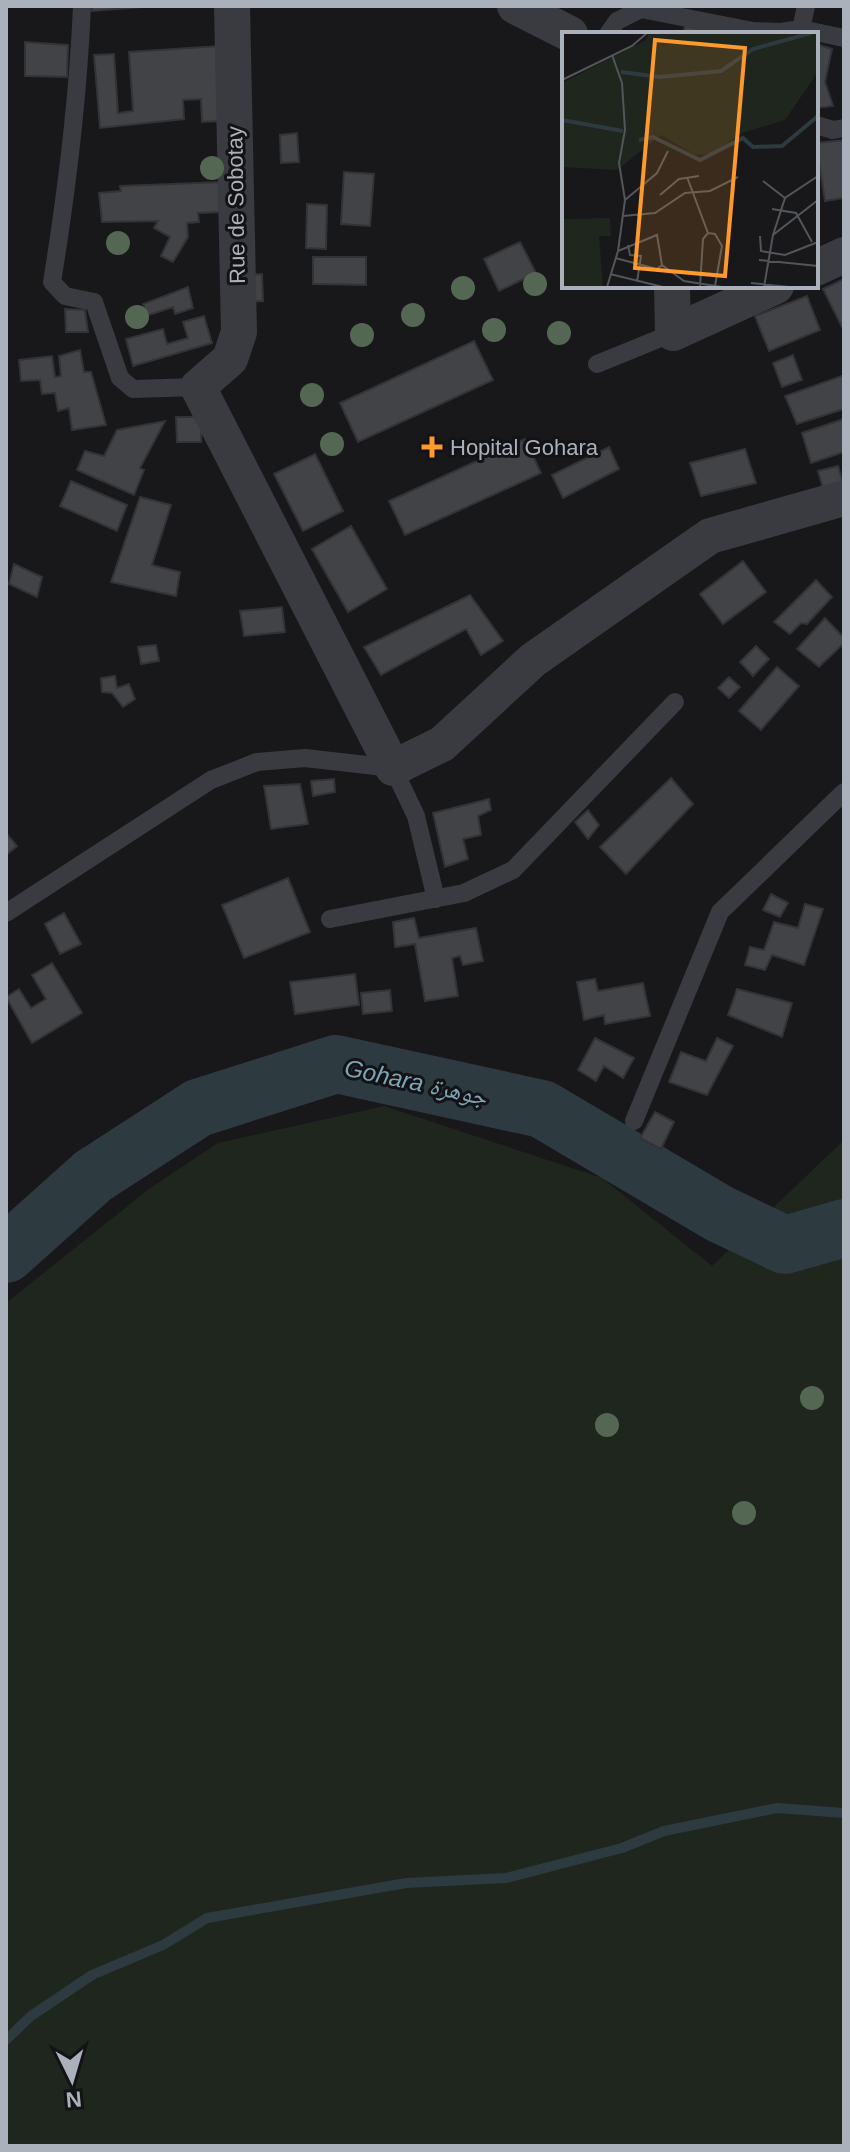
<svg xmlns="http://www.w3.org/2000/svg" width="850" height="2152" viewBox="0 0 850 2152" font-family="Helvetica,'Noto Naskh Arabic',sans-serif">
<rect width="100%" height="100%" fill="#18181a"/>
<!-- green -->
<path fill="#1e261e" d="M384 1106 602 1178 712 1266 844 1140V2146H6V1303L149 1189 218 1143Z"/>
<g fill="none" stroke-linecap="round" stroke-linejoin="round">
<!-- stream -->
<path stroke="#2d3a40" stroke-width="10" d="M6 2040 31 2016 92 1975 163 1945 207 1918 406 1883 506 1878 622 1848 664 1831 777 1808 844 1813"/>
<!-- river -->
<path stroke="#2d3a40" stroke-width="58" d="M6 1254 93 1176 198 1108 336 1064 542 1109 720 1214 785 1245 844 1228"/>
</g>
<!-- building -->
<path fill="#424347" stroke="#323337" stroke-width="2" d="M92 6H157L92 11Z
M685 26 726 34H683Z
M25 42 68 45 67 77 25 76Z
M816 44 832 49 825 82 833 106 816 108Z
M219 46 223 121 202 122 201 99 183 100 184 119 100 128 94 55 114 54 118 113 133 111 129 52Z
M297 133 299 162 281 163 280 135Z
M844 140V198L825 201 816 143Z
M344 172 374 174 370 226 341 224Z
M223 182 224 212 198 213 199 222 187 223 188 237 173 262 161 256 170 237 154 228 158 221 102 222 99 193 121 191 120 186Z
M307 204 327 205 326 249 306 248Z
M520 242 536 273 499 291 484 259Z
M313 257H366V285L313 284Z
M262 274 263 301 244 302 242 275Z
M844 279V331L823 289Z
M188 287 193 308 175 314 173 307 146 316 143 304Z
M807 296 820 330 769 351 755 316Z
M65 309 85 310 88 332H66Z
M204 316 212 343 133 366 126 339 163 329 167 344 188 338 183 322Z
M474 341 493 380 358 442 340 403Z
M80 350 84 372H91L106 425 72 430 69 408 58 411 55 393 42 394 40 380 21 381 19 360 52 356 55 377 61 376 59 356Z
M793 355 802 380 782 387 773 363Z
M842 376 844 381V409L797 424 785 396Z
M176 417H202L201 442H177Z
M844 419V452L811 463 802 433Z
M165 421 140 468 144 470 134 495 77 470 85 451 104 456 117 430Z
M525 439 541 473 405 535 389 501Z
M609 447 619 469 563 498 552 475Z
M745 449 756 483 701 496 690 463Z
M315 454 343 511 303 531 274 474Z
M838 466 844 486 824 492 818 471Z
M71 481 127 505 117 531 60 506Z
M140 497 171 505 152 565 180 572 176 596 111 582Z
M351 526 387 589 348 612 312 549Z
M743 561 766 592 723 624 700 594Z
M14 564 42 577 37 597 9 584Z
M816 580 832 597 807 624 801 623 790 634 774 622Z
M470 595 503 641 481 655 466 629 381 675 364 647Z
M282 607 285 632 244 636 240 611Z
M825 618 844 638V643L819 667 797 649Z
M156 645 159 661 141 664 138 647Z
M756 646 769 659 753 676 740 662Z
M777 667 799 686 761 730 739 711Z
M115 676 117 688 129 684 135 699 123 707 112 693 102 692 101 678Z
M729 677 740 687 729 698 718 688Z
M671 778 693 804 626 874 600 847Z
M334 779 335 792 313 796 311 781Z
M300 784 308 824 271 829 264 786Z
M489 799 491 810 478 816 481 835 463 839 468 859 445 867 433 813Z
M588 810 599 825 588 839 575 822Z
M6 833 17 846 6 855Z
M288 878 310 932 244 958 222 905Z
M771 894 788 903 780 917 763 910Z
M805 904 823 909 804 965 772 955 765 970 745 965 750 947 764 950 774 922 798 928Z
M64 913 81 944 60 954 45 924Z
M414 918 419 938 476 928 483 961 463 965 460 956 452 958 458 996 425 1001 415 944 395 947 393 922Z
M52 963 82 1013 32 1043 6 997 19 989 31 1008 46 999 32 975Z
M355 974 359 1005 295 1014 290 982Z
M595 979 598 991 643 983 650 1016 605 1024 604 1015 584 1020 577 982Z
M737 989 792 1003 782 1037 728 1015Z
M390 990 392 1011 363 1014 361 993Z
M595 1038 634 1058 623 1078 604 1066 596 1081 578 1070Z
M717 1038 733 1046 707 1095 669 1082 681 1052 706 1061Z
M655 1112 674 1122 661 1149 640 1138Z"/>
<g fill="none" stroke-linecap="round" stroke-linejoin="round">
<!-- lane -->
<path stroke="#393b40" stroke-width="18" d="M82 6C78 99 67 190 52 282L65 296 94 302 120 378 133 389 198 387
M608 34 617 21 641 9 753 31 781 32 801 29 844 38
M800 34 806 6
M816 125 833 130 844 128
M597 364 673 333
M6 913 211 780 257 762 305 758 393 768 416 816 436 899
M330 919 464 893 513 870 675 702
M634 1121 720 912 844 792"/>
<!-- street -->
<path stroke="#393b40" stroke-width="36" d="M232 6 239 332 230 359 198 387 393 768 442 744 533 660 710 536 844 498
M515 6 570 34
M816 268 844 255
M672 286 673 333 776 286"/>
</g>
<!-- trees -->
<g fill="#536752">
<circle cx="212" cy="168" r="12"/>
<circle cx="118" cy="243" r="12"/>
<circle cx="535" cy="284" r="12"/>
<circle cx="463" cy="288" r="12"/>
<circle cx="413" cy="315" r="12"/>
<circle cx="137" cy="317" r="12"/>
<circle cx="494" cy="330" r="12"/>
<circle cx="559" cy="333" r="12"/>
<circle cx="362" cy="335" r="12"/>
<circle cx="312" cy="395" r="12"/>
<circle cx="332" cy="444" r="12"/>
<circle cx="812" cy="1398" r="12"/>
<circle cx="607" cy="1425" r="12"/>
<circle cx="744" cy="1513" r="12"/>
</g>
<!-- markers -->
<path fill="#fd992d" stroke="#131315" stroke-width="3" d="M428 435h8v8h8v8h-8v8h-8v-8h-8v-8h8z"/>
<g text-anchor="middle" dominant-baseline="central" stroke-width="6" stroke-linejoin="round" paint-order="stroke">
<!-- street labels -->
<g font-size="22" fill="#aab1bb" stroke="#131315">
<text transform="translate(236 205) rotate(-91)">Rue de Sobotay</text>
</g>
<!-- poi labels -->
<g font-size="22" fill="#aab1bb" stroke="#131315" text-anchor="start">
<text x="450" y="447">Hopital Gohara</text>
</g>
<!-- water labels -->
<g font-size="24" font-style="italic" fill="#7fa5b8" stroke="#131315">
<text transform="translate(416 1082) rotate(12)">Gohara جوهرة</text>
</g>
</g>
<!-- overview -->
<g transform="translate(562 32)">
<rect width="256" height="256" fill="#18181a"/>
<path d="M87 1H256V40L223 88 180 101 151 121 133 123 99 103 55 138 0 135V51L84 8ZM48 186 49 204H37L41 255H0V187Z" fill="#1e261e"/>
<path fill="none" stroke="#2d3a40" stroke-width="4" d="M59 40 98 45 159 39 191 17 249 1M0 88 61 99M77 108 91 105 138 128 181 106 191 115 220 114 256 84"/>
<path fill="none" stroke="#52555a" stroke-width="2" d="M50 23 60 51 63 98 57 131 63 168M0 48 70 14 85 1M125 145 146 201 153 202 160 214 153 254M201 149 223 166M98 163 117 147 137 144M210 177 234 181 250 210M61 184 93 181 123 161 148 159 176 145M211 203 223 166 256 144M198 204 199 219 223 223 256 210M66 213 68 223 79 224 75 250M56 219 63 168 95 141 106 119M53 226 95 237 100 233M197 228 256 234M48 242 101 255M189 251 227 255M45 255 56 219 95 203 100 233 122 249 160 255M138 255 141 207 146 201M202 255 211 203 256 168"/>
<path fill="#fd992d" fill-opacity="0.15" stroke="#fd992d" stroke-width="4" d="M93 8 183 16 163 244 73 236Z"/>
<rect width="256" height="256" fill="none" stroke="#aab1bb" stroke-width="4"/>
</g>
<!-- border -->
<rect width="850" height="2152" fill="none" stroke="#aab1bb" stroke-width="16"/>
<!-- north arrow -->
<g transform="translate(72 2080) rotate(175)" stroke="#131315" stroke-width="6" paint-order="stroke">
<path d="M0-6L14 30L0 20L-14 30Z" fill="#aab1bb"/>
<text y="-12" font-size="22" font-weight="bold" text-anchor="middle" fill="#aab1bb">N</text>
</g>
</svg>
